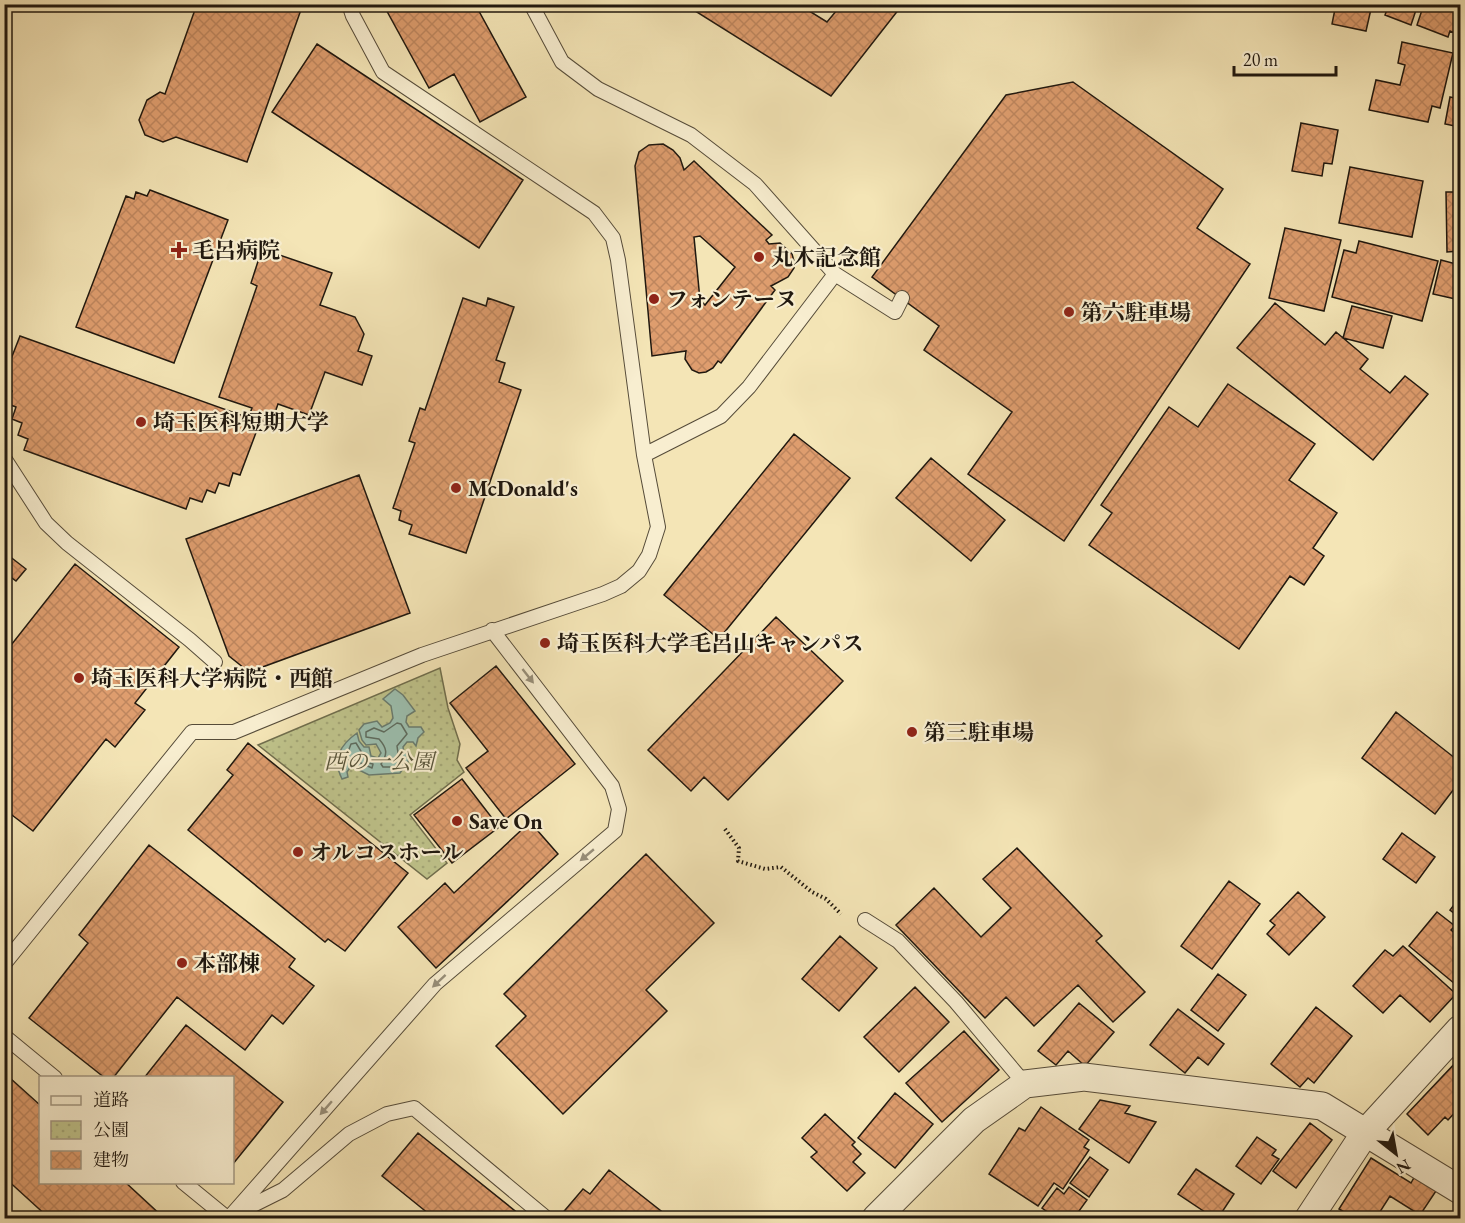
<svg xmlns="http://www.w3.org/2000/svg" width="1465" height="1223" viewBox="0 0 1465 1223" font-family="'EB Garamond','Noto Serif JP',serif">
<defs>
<pattern id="park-dots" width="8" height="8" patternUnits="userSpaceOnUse" patternTransform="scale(1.5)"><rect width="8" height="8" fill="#bfc38b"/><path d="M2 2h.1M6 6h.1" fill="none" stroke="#a4a777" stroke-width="1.8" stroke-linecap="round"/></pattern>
<pattern id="building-cross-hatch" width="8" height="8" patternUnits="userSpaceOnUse" patternTransform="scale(1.5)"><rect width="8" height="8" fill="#de9d6e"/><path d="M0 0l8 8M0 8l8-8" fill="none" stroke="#be865e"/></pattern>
</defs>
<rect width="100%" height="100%" fill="#f4e5b6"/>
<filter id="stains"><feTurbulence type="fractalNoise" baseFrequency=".00333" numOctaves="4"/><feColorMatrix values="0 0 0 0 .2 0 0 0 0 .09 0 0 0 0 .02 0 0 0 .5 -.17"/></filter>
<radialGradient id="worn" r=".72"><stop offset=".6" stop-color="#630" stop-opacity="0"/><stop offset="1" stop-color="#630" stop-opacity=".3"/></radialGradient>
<!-- park -->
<path fill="url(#park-dots)" stroke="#706e4d" stroke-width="1.5" d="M440 668 448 708 460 744 457 760 464 772 410 815 447 863 427 879 258 745Z"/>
<!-- water -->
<path fill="#9cbfaf" stroke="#6a7c6f" stroke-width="1.5" d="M395 689 403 695 415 711 407 716 406 722 409 727H421L424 732 418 738 416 746 413 742H407L403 747 404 752 410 754 408 762 400 773 369 775 351 766 347 772 348 777 342 779C332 759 340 745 357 733L359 741 364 747H369L371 756 378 758 381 753 376 744 366 745 362 740 359 730 364 724 377 721 382 727 390 723 393 718 391 706 383 699Z"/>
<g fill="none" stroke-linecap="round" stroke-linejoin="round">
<!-- shore -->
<path stroke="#5e6c5f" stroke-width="1.5" d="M397 723 401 724 407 734 397 746 398 753 402 760 397 767H383L381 764C388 754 387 748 379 739L366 737V732L374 728 384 732Z
M356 743 368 763 373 764 372 768 354 760H345L351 744Z"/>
</g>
<!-- building -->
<path fill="url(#building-cross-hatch)" stroke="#20180f" stroke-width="1.5" fill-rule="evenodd" d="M197 4H303L247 162 176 137 163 142 145 135 139 120 147 100 160 92 165 94Z
M383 4H475L526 97 480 122 454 74 429 88Z
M684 4H798L827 22 842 4H903L831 96Z
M1336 4H1348L1371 9 1366 31 1332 24Z
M1389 4H1418L1411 25 1385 15Z
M1424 4H1460V35L1450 31 1448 37 1417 25Z
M1402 42 1453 53 1440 108 1432 106 1428 122 1369 110 1376 80 1400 85 1405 65 1398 63Z
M317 44 523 180 479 248 272 112Z
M1073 82 1223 189 1197 228 1250 264 1064 541 968 474 1012 412 924 350 939 326 872 277 1006 95Z
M1450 97 1460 99V127L1445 124Z
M1301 123 1338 130 1332 164 1324 163 1322 176 1292 171Z
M663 144 673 150 680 158 684 170 694 161 772 235 766 240 769 244 780 243 792 254 794 261V268L788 277 771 286 775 290 721 363 718 361 713 368 706 372 699 373 692 370 685 359 686 351 652 356 635 166 639 152 649 145ZM700 236 735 267 705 305 700 300 694 237Z
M1350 167 1423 181 1412 237 1339 223Z
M150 190 228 220 174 363 76 327 126 196 134 199 136 192 147 196Z
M1446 192H1460V251L1447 252Z
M1285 228 1341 240 1324 311 1269 298Z
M1359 241 1438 261 1422 321 1332 297 1344 250 1356 253Z
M262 249 332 273 320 305 355 317 364 334 358 351 372 356 362 385 325 372 309 415 278 404 271 424 249 416 252 408 219 397 257 286 251 283Z
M1441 260 1460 265V300L1433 294Z
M463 298 486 306 488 298 514 307 496 360 505 363 499 382 521 390 466 553 409 534 412 525 399 520 401 511 393 508 415 443 409 441 420 408 425 410Z
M1275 303 1325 345 1336 332 1368 359 1360 369 1390 393 1405 376 1428 394 1373 460 1237 348Z
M1352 306 1392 316 1383 348 1343 338Z
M20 336 260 422 240 475 233 473 229 486 219 483 215 493 207 490 202 502 190 498 186 509 24 450 28 439 18 435 22 423 12 419 16 407 8 404 12 391 4 388V377Z
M1228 384 1315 444 1289 480 1337 513 1313 548 1324 556 1304 585 1290 576 1239 649 1089 545 1112 513 1101 505 1169 407 1198 427Z
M794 434 850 478 719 639 664 595Z
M931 458 1005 520 971 561 896 498Z
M359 475 410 613 249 672 229 656 186 539Z
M4 552 26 569 16 581 4 572Z
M75 564 179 647 135 703 145 710 115 747 106 739 33 831 4 809V654Z
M776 617 843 681 728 800 704 777 691 791 648 750Z
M496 666 575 764 506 819 466 768 488 751 450 703Z
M1396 712 1460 762V781L1435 814 1362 758Z
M248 743 408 873 345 951 328 939 325 942 188 830 233 775 227 770Z
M462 779 499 827 452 863 414 815Z
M530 822 558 854 436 968 398 927 445 883 454 893Z
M1402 833 1435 857 1416 883 1383 859Z
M149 845 295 959 289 967 314 986 283 1024 272 1015 245 1050 177 997 113 1078H105L29 1018 88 943 79 935Z
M1017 848 1102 936 1096 941 1145 992 1113 1022 1078 985 1034 1026 1006 997 985 1018 896 925 934 888 981 937 1011 908 983 879Z
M646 854 714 923 646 990 667 1011 563 1114 496 1046 526 1016 504 994Z
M1229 881 1260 904 1212 969 1181 946Z
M1298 892 1325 917 1289 955 1267 934 1275 925 1270 921Z
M1460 897V918L1450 910Z
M1437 912 1455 926 1451 930 1460 938V977L1455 984 1409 946Z
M840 936 877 968 839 1011 802 979Z
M1403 946 1456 994 1430 1022 1400 995 1383 1013 1353 986 1385 950 1393 956Z
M1218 974 1246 995 1218 1031 1191 1010Z
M915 987 949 1022 899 1072 864 1037Z
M1079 1003 1114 1032 1085 1066 1068 1051 1056 1065 1038 1051Z
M1316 1007 1352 1036 1314 1083 1308 1078 1300 1087 1271 1064Z
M1178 1009 1224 1044 1208 1065 1198 1057 1185 1073 1150 1045Z
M186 1025 283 1102 233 1164 232 1078H144Z
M964 1031 999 1070 942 1122 906 1083Z
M1460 1058V1107L1448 1120 1445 1117 1428 1135 1407 1114Z
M10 1078 40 1105V1182H125L164 1218H49L4 1177V1084Z
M895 1093 933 1124 895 1168 858 1138Z
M1100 1100 1130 1106 1125 1113 1156 1122 1129 1163 1079 1129Z
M1041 1107 1089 1140 1084 1147 1089 1150 1063 1189 1054 1183 1038 1206 989 1174 1019 1128 1025 1131Z
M825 1114 855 1142 852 1145 861 1154 853 1162 865 1173 847 1191 811 1157 817 1152 802 1138Z
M1310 1123 1332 1140 1296 1188 1273 1171Z
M418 1133 524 1218H434L382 1176Z
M1257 1137 1276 1150 1272 1155 1279 1159 1261 1184 1236 1166Z
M1090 1157 1108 1170 1089 1197 1070 1183Z
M1371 1158 1411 1183 1416 1174 1438 1188 1420 1215 1390 1196 1376 1218H1354L1339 1209Z
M1196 1169 1234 1194 1218 1218H1214L1178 1194Z
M609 1170 670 1218H562L560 1216 583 1189 590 1194Z
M1069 1187 1087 1200 1074 1218H1056L1042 1208 1057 1188 1064 1194Z"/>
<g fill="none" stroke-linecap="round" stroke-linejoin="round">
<!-- service casing -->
<g stroke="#554b39" stroke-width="16">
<path id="service" d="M531 4 562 62 598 89 691 135 755 184 835 274 895 312 902 298
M644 455 721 416 749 387 835 274
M4 458 46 523 67 543 190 640 215 662
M865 920 898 941 956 1002 1025 1084
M4 964 192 732H234L422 655 603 594 621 586 639 571 649 555 658 527 644 455 618 260 613 238 594 213 383 72 353 16 349 4
M4 1036 55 1078
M183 1182 227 1218
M241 1211 283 1190 349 1134 387 1114 414 1108 546 1218
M229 1218 435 984 615 831 619 809 612 786 492 630"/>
</g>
<!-- minor casing -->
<g stroke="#554b39" stroke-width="29">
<path id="minor" d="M876 1218 974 1120 1025 1084 1084 1077 1322 1106 1460 1190
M1309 1218 1365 1133 1460 1029"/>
</g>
<!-- path -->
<path stroke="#20180f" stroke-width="4" stroke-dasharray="1.5 3" stroke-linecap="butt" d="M725 829 739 848 738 861 765 869 781 867 812 892 826 899 841 914"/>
<!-- service -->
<use href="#service" stroke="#f8eed0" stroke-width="14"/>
<!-- minor -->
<use href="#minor" stroke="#f8eed0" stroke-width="27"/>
</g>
<!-- one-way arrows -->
<defs><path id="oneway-solid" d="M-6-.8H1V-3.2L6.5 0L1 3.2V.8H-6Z" transform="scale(1.5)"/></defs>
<g fill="#978e79">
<use href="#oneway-solid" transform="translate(528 676) rotate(52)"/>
<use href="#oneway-solid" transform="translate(587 855) rotate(140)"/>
<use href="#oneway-solid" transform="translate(439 981) rotate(137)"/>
<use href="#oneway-solid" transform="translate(326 1108) rotate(131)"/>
</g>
<!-- markers -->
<g fill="#8f2418" stroke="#f8eed0" stroke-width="2">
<path d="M176 241h6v6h6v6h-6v6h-6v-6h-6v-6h6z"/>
<circle cx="759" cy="257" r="6"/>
<circle cx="654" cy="299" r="6"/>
<circle cx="1069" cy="312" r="6"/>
<circle cx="141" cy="422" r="6"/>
<circle cx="456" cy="488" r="6"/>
<circle cx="545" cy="643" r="6"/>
<circle cx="79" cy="678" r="6"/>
<circle cx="912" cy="732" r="6"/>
<circle cx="457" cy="821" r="6"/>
<circle cx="298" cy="852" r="6"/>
<circle cx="182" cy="963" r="6"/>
</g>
<g text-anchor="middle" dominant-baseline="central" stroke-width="4.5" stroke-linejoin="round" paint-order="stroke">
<!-- poi labels -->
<g font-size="22" font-weight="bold" fill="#20180f" stroke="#f8eed0" text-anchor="start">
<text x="192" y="250">毛呂病院</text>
<text x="771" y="257">丸木記念館</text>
<text x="666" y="299">フォンテーヌ</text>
<text x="1081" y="312">第六駐車場</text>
<text x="153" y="422">埼玉医科短期大学</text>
<text x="468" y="488">McDonald's</text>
<text x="557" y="643">埼玉医科大学毛呂山キャンパス</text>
<text x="91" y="678">埼玉医科大学病院・西館</text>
<text x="924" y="732">第三駐車場</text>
<text x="469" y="821">Save On</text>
<text x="310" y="852">オルコスホール</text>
<text x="194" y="963">本部棟</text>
</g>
<!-- park labels -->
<g font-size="22" font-style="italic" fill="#58543a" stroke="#f8eed0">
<text x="379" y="761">西の一公園</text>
</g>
</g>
<!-- margin -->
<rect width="1465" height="1223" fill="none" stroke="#f4e5b6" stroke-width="24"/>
<rect x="6" y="6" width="1453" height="1211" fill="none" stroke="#20180f" stroke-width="3"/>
<rect x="12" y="12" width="1441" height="1199" fill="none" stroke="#20180f" stroke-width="1.5"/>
<!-- legend -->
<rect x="39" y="1076" width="195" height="108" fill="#f8eed0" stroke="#a29883" stroke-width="1.5"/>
<rect x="51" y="1096" width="30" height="9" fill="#f8eed0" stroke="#a29883" stroke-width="1.5"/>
<text x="93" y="1106" font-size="18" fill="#20180f">道路</text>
<rect x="51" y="1121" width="30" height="18" fill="url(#park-dots)" stroke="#a29883" stroke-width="1.5"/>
<text x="93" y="1136" font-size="18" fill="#20180f">公園</text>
<rect x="51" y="1151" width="30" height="18" fill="url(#building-cross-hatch)" stroke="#a29883" stroke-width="1.5"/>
<text x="93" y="1166" font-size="18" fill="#20180f">建物</text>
<!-- north arrow -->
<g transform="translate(1396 1154) rotate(149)" stroke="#f8eed0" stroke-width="4.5" paint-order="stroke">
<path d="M0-4.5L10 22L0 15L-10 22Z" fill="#20180f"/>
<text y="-9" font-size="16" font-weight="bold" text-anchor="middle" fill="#20180f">N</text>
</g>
<!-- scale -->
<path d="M1234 66v9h102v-9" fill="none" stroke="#20180f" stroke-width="3"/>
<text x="1243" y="66" font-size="18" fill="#20180f" stroke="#f8eed0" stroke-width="4.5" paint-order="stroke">20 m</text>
<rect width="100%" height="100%" filter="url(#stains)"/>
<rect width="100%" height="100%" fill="url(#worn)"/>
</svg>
